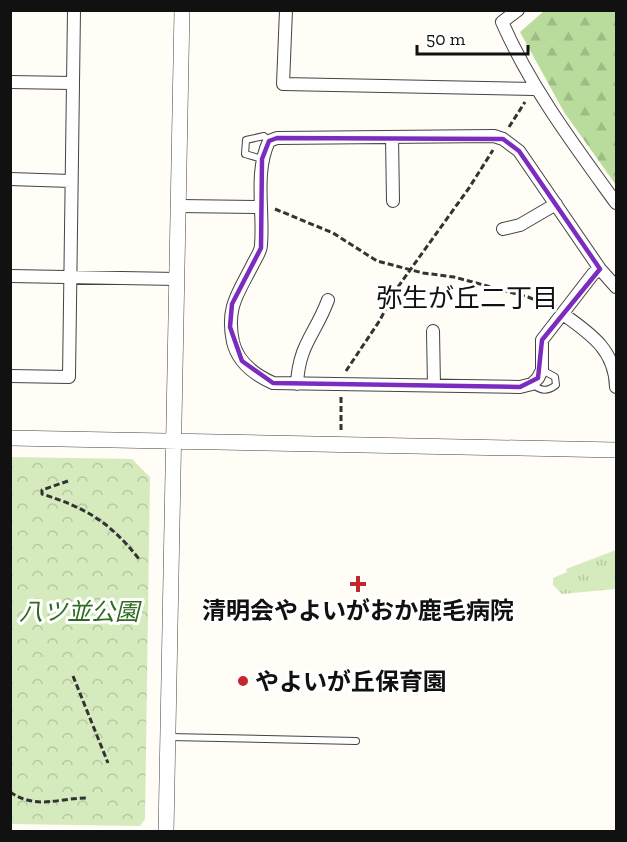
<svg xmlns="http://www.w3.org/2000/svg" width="627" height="842" viewBox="0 0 627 842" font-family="'Zilla Slab','Noto Sans JP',serif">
<defs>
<pattern id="grass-tufts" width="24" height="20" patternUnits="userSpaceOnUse" patternTransform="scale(1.5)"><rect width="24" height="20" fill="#d5ebbd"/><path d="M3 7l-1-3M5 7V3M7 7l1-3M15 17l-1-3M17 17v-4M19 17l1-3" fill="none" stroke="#b6c8a1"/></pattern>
<pattern id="forest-firs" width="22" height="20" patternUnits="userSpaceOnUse" patternTransform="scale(1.5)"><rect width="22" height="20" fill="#b9dc9c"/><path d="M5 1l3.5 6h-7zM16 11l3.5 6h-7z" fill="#9ebc85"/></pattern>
<pattern id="park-crowns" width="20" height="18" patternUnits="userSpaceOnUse" patternTransform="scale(1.5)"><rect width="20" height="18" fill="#d5ebbd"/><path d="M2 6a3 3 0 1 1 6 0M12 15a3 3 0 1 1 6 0" fill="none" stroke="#b6c8a1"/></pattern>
</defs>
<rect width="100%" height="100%" fill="#fffdf5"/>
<!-- grass -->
<path fill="url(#grass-tufts)" d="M616 550V589L562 594 553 585V578L567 572 566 569Z"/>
<!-- forest -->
<path fill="url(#forest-firs)" d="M544 11H616V185L564 112 520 32Z"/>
<!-- park -->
<path fill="url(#park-crowns)" d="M11 457 132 459 150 477 145 819 140 826 11 824Z"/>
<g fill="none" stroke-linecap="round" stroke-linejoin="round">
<!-- service casing -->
<g stroke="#444" stroke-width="8">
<path id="service" d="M262 159 245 154 246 140 264 136 269 141
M532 384C541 391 547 392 556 385L555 377 542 370
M169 737 356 741"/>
</g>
<!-- minor casing -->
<g stroke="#444" stroke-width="14">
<path id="minor" d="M286 10 283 84 535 89
M518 10 502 22C531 88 574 145 616 203
M10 82 72 83
M392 137 393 201
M10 179 71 181
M179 206 261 207
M503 229 520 225 556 204
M600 269 593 274 542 340V370L538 378 532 384 520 387 273 383C255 375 238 363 233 342 226 308 237 295 252 266 255 259 261 252 261 245 264 211 254 173 269 141L277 138 494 136 503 139 519 151 600 269 616 287
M10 276 177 279
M563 314C591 334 615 350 616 387
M433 331 434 386
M10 376 69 377 74 10
M297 384C299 344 315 335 328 300"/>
</g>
<!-- tertiary casing -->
<g stroke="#444" stroke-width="16">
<path id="tertiary" d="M10 438 616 450
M166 832 182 10"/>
</g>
<!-- path -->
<path stroke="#333" stroke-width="3" stroke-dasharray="6 3" stroke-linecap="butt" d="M509 127 525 102
M275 209 333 233 377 261 423 273 454 277 528 297 551 307
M346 371 380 320 395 291 469 188 493 150
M341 397V430
M68 481 42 490V494C86 508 110 522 139 559
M73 676 108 763
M10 792C37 810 58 798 87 798"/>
<!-- service -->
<use href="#service" stroke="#fff" stroke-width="6"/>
<!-- minor -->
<use href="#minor" stroke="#fff" stroke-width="12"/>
<!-- tertiary -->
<use href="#tertiary" stroke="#fff" stroke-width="15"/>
</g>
<!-- marked area -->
<path fill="none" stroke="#7b2cbf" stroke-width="4.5" stroke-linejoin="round" d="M277 138 503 139 519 151 600 269 542 340 538 378 520 387 273 383 242 361 230 327 232 304 261 248 262 159 269 141Z"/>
<!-- markers -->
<g fill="#c4262e" stroke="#fff" stroke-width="2">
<path d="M355 575h6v6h6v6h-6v6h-6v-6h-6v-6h6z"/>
<circle cx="243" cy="681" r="6"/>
</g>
<g text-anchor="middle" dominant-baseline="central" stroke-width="6" stroke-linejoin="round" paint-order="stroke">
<!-- poi labels -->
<g font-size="24" font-weight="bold" fill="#111" stroke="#fff">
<text x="358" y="610">清明会やよいがおか鹿毛病院</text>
<text x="255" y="681" text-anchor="start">やよいが丘保育園</text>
</g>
<!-- park labels -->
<g font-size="24" font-style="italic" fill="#2f6b1f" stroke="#fff">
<text x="79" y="611">八ツ並公園</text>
</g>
<!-- neighbourhood labels -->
<g font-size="26" fill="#111" stroke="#fff">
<text x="467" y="298">弥生が丘二丁目</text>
</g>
</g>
<!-- border -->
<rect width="627" height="842" fill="none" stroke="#111111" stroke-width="24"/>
<!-- scale -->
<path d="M417 45v9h111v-9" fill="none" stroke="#111111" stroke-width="3"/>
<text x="426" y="45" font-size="18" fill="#111111" stroke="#ffffff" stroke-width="4.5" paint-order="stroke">50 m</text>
</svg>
